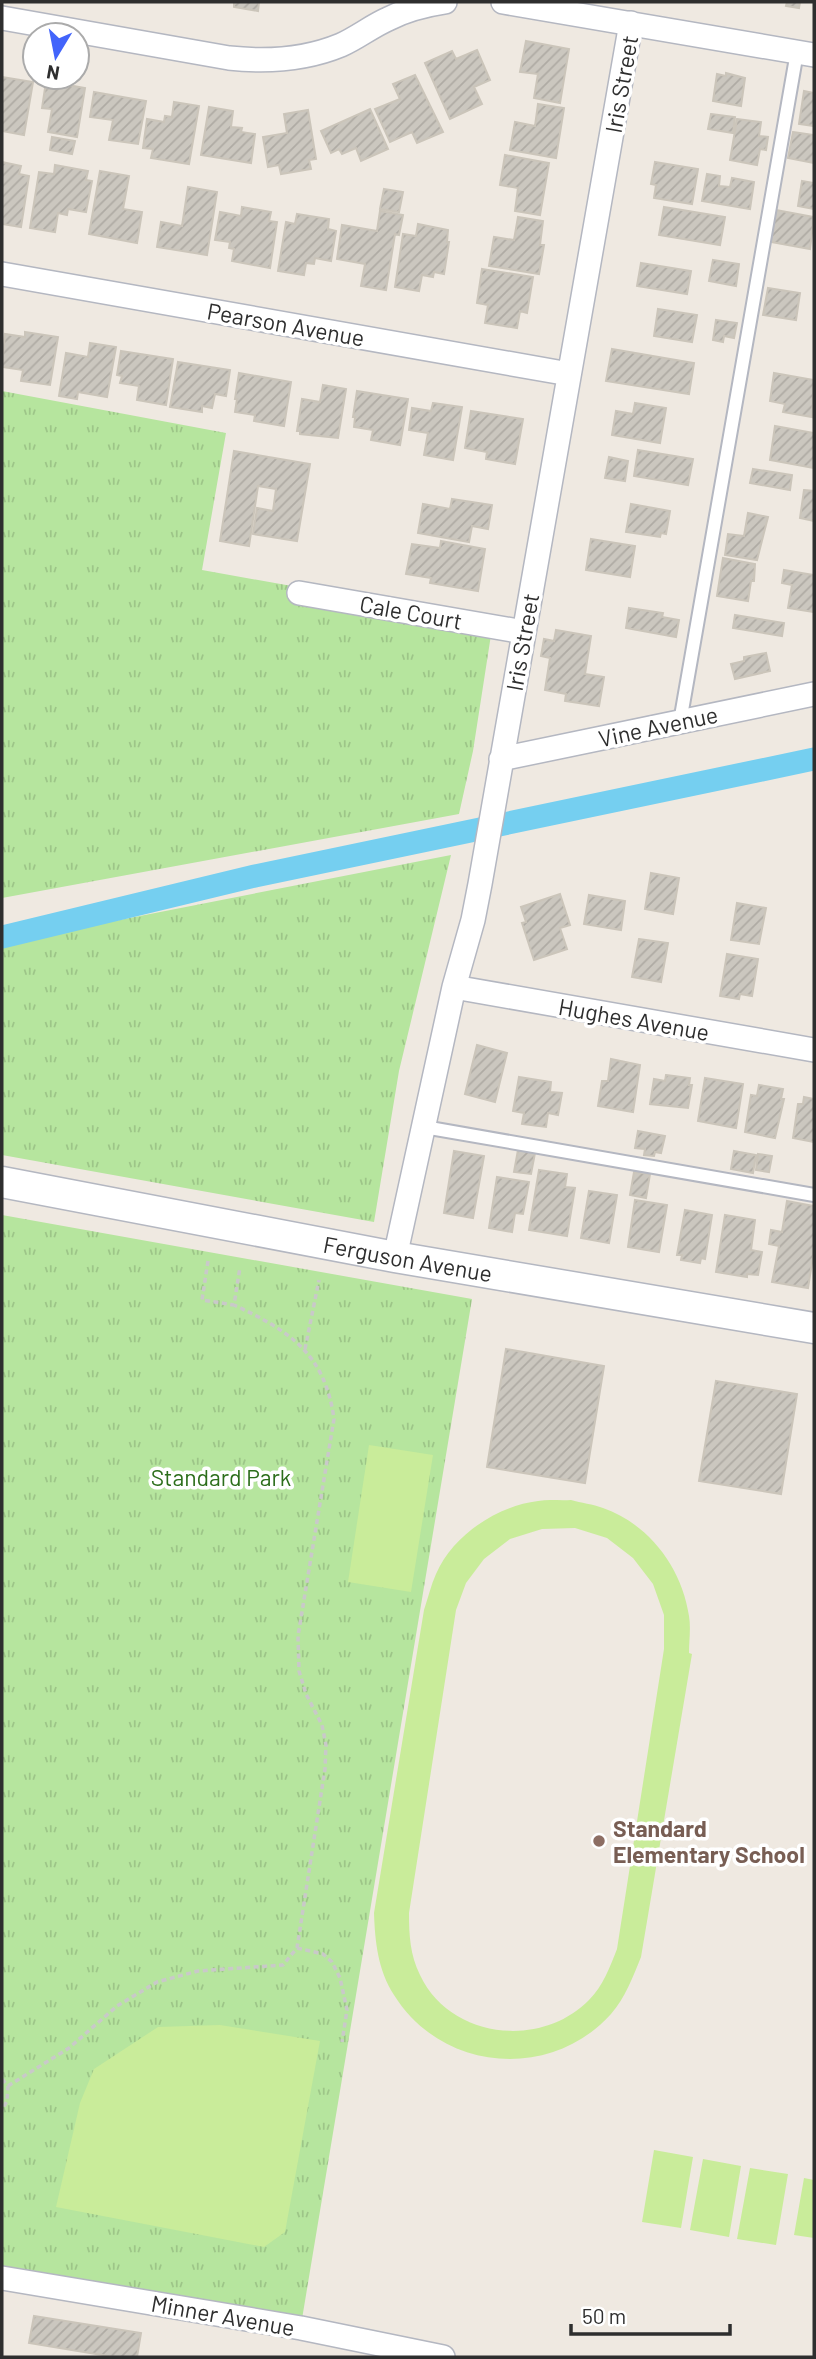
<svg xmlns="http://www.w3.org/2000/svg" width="816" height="2359" viewBox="0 0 816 2359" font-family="Barlow,sans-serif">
<defs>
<pattern id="grass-tufts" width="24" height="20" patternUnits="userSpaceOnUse" patternTransform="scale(1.75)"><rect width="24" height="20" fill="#b6e59e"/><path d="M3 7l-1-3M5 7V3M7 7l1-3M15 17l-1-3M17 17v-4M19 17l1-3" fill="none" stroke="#9dc588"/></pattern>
<pattern id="building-hatch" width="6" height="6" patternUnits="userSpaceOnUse" patternTransform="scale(1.75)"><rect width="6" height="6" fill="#cbc7bf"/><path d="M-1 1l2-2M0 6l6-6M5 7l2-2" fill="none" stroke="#afaba4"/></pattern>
</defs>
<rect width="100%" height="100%" fill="#efe9e1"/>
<!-- grass -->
<path fill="url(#grass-tufts)" d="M2 391 226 433 202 570 493 622 473 751 459 814 2 898Z
M451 855 399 1071 374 1222 2 1155V943Z
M2 1215 472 1299 302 2319 2 2275Z"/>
<!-- pitch -->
<path fill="#c9ec9a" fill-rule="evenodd" d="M369 1445 433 1455 411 1592 348 1582Z
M571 1500C581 1503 593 1504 603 1508 649 1524 682 1568 689 1616 691 1628 689 1641 689 1653L692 1654 641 1957C633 1977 625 1998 611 2014 551 2081 442 2072 394 1995 378 1970 375 1942 374 1913L424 1610C428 1598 431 1585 436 1574 453 1535 497 1506 538 1501 549 1499 560 1501 571 1500ZM575 1528 607 1538 633 1558 653 1584 664 1615V1649L617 1949C610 1967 603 1986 589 2000 541 2049 450 2039 420 1975 410 1955 409 1935 409 1913L456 1610 466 1583 484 1559 510 1539 542 1529Z
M220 2025 320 2041 285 2232 264 2247 56 2207 80 2103 94 2069 158 2027Z
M654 2150 693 2157 681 2228 642 2222Z
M703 2159 741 2166 729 2237 690 2230Z
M750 2168 788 2174 776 2245 737 2239Z
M804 2178 814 2180V2238L794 2235Z"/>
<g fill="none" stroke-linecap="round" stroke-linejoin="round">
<!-- canal -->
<path stroke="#75cff0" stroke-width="23" d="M2 937 255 876 814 759"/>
</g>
<!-- building -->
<path fill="url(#building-hatch)" stroke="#cbc5ba" stroke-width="2" d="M234 2H259L258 11 234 7Z
M787 2H800L799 8 786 6Z
M526 41 569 49 560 103 534 98 538 74 520 72Z
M477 50 490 80 474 87 482 104 450 119 425 63 452 51 456 59Z
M726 73 745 78 741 106 713 101 717 74 726 76Z
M415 75 443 132 417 143 412 132 390 142 375 109 400 99 393 84Z
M2 77 33 82 24 135 2 131Z
M57 83 85 88 77 137 48 132 52 109 42 108 45 88 56 89Z
M804 91 814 93V126L799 124Z
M94 92 146 101 138 144 109 140 113 120 90 117Z
M174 102 199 106 189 164 151 158 153 149 143 148 147 119 164 122 165 116 172 117Z
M538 104 564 108 556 158 510 150 515 122 535 126Z
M209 107 233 111 231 127 242 128 241 132 255 134 251 163 201 155Z
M370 109 388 149 361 161 356 148 342 154 339 149 331 153 321 131Z
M308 110 316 159 309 160 311 169 281 174 279 165 268 167 263 137 287 133 284 114Z
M711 114 735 117 733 133 708 129Z
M737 119 761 122 759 136 768 137 766 150 760 149 757 165 730 160Z
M793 132 814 135V163L788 158Z
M52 137 75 141 72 154 50 150Z
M505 155 549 163 540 215 515 211 518 188 500 185Z
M2 162 21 166 19 174 29 176 21 227 2 224Z
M655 162 698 169 692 204 654 198 656 185 651 184Z
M55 165 88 171 86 180 92 181 86 212 68 209 67 215 58 213 55 232 30 228 39 172 54 174Z
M100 171 129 176 123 209 142 212 137 243 89 234Z
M707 174 720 176 719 186 730 187 732 178 754 182 750 209 702 201Z
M802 181 814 183V209L798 206Z
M188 187 217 192 207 255 157 247 161 222 182 226Z
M384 189 403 192 399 212 380 209Z
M242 207 271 212 269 221 277 222 270 268 232 261 234 249 229 248 230 242 215 240 220 212 241 216Z
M664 207 725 217 720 245 659 235Z
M776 210 814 217 810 249 771 242Z
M380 211 403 215 399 235 395 234 386 290 361 286 365 264 337 259 342 225 377 231Z
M297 214 329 219 328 229 336 231 331 261 315 258 314 264 306 263 304 275 278 271 286 222 295 224Z
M518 217 543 221 540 245H544L539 274 489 266 494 237 514 240Z
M418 224 448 230 447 242H449L444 274 434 272 433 277 422 275 419 291 395 287 403 234 416 236Z
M713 260 739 264 736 286 709 281Z
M641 263 691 271 687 294 637 286Z
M482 269 533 277 527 313 520 311 517 328 485 323 488 305 477 303Z
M768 288 800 293 796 320 763 315Z
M658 309 697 315 692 342 654 336Z
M716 320 737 323 734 338 724 336 723 342 713 340Z
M25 332 58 337 50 385 21 381 23 370 2 367 5 334 25 337Z
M90 343 116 347 107 397 78 392 77 399 59 396 66 353 88 357Z
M612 349 694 363 689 394 606 381Z
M121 351 173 359 166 405 137 400 139 386 120 383 122 376 117 375Z
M178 362 230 370 226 396 215 394 212 408 202 406V412L170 407Z
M239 373 291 382 284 426 254 421 255 415 235 412 237 399H235Z
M774 373 814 380 812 417 783 412 785 404 770 401Z
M323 385 346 389 338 438 300 434V431H297L302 399 320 402Z
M357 391 408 399 400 445 371 440 373 430 354 427 355 417H353Z
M433 403 462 407 453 460 424 455 428 433 409 430 412 408 431 411Z
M635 403 666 408 660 443 612 435 616 411 633 414Z
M471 411 523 419 515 464 486 459 487 452 465 448Z
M775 426 814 433V468L770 460Z
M638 450 693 459 688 485 634 476Z
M234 451 310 464 297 541 253 534 257 508 273 511 276 489 258 486 249 546 220 541Z
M609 457 628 461 625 481 605 478Z
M753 469 792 475 790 490 750 483Z
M804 490 814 491V521L800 518Z
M452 499 492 505 488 529 472 526 469 542 418 533 423 504 450 509Z
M631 504 670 511 666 534 661 533 660 537 626 532Z
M748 513 768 517 757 560 725 555 728 534 744 536Z
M591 539 635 546 630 577 586 570Z
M441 541 485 549 478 591 430 583 431 578 406 574 412 544 440 548Z
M723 558 755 564 754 581H751L748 601 717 596Z
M784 570 814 575V612L788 608 792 585 782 583Z
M629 608 663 613 662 617 679 620 676 637 626 628Z
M735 615 784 623 782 636 733 628Z
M556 630 591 636 585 674 604 677 599 706 565 701 566 694 545 690 550 658 541 656 544 639 554 641Z
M766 653 770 671 735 679 731 664 744 661V657Z
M651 873 679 878 673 914 645 909Z
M560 894 570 925 560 928 567 949 534 960 522 923 526 922 521 907Z
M589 895 625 901 621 930 584 924Z
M737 903 766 908 759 944 731 940Z
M639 939 668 943 661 982 632 977Z
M727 954 758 959 752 996 740 994 739 999 720 996Z
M477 1045 507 1053 495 1102 465 1094Z
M611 1059 640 1065 633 1112 598 1106 602 1081H608Z
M666 1075 690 1078 689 1085H692L688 1108 650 1104 654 1079 665 1081Z
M519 1077 551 1082 550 1092 562 1093 558 1115 548 1113 546 1127 522 1124 524 1113 513 1111Z
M705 1078 743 1084 736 1128 698 1121Z
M759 1085 783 1089 781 1099H784L775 1138 745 1132 751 1095 757 1096Z
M804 1097 814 1099V1142L793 1138 798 1104H803Z
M638 1131 665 1136 661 1153 655 1152 654 1156 644 1155 645 1149 635 1148Z
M518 1150 535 1153 531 1174 514 1172Z
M454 1151 484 1156 473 1218 444 1213Z
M734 1151 756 1155 753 1173 731 1169Z
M758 1154 772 1156 769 1172 756 1170Z
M539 1170 567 1174 565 1187 575 1188 567 1236 529 1230Z
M634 1172 650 1174 646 1198 630 1195Z
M497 1177 529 1182 523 1214 515 1213 512 1232 489 1228Z
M589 1191 617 1195 609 1243 581 1238Z
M635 1200 667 1205 659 1252 628 1247Z
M787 1201 814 1206V1251L808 1288 772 1282 779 1246 769 1244 771 1230 782 1232Z
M685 1210 712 1215 705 1259 701 1258 700 1263 681 1260 682 1255H677Z
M725 1215 755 1220 751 1250 762 1252 758 1275 747 1274V1277L716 1272Z
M506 1349 604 1366 585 1483 487 1467Z
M716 1381 797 1394 781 1494 699 1481Z
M34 2316 141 2333 137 2357H114L29 2343Z"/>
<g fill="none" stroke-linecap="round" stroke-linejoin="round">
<!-- service casing -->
<g stroke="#b4b7c1" stroke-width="16">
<path id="service" d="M680 722 797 52
M424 1127 814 1195"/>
</g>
<!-- minor casing -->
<g stroke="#b4b7c1" stroke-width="26">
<path id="minor" d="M503 2 814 55
M2 18 229 58C267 62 305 60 341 45 357 38 372 26 388 19 406 10 425 5 445 2
M2 274 569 374
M299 593 524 632
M501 759 814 694
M454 987 814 1050
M395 1257 454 987 473 920 480 884 631 23
M2 2278 301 2328 443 2357"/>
</g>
<!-- tertiary casing -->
<g stroke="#b4b7c1" stroke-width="33">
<g id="tertiary">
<path id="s1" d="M2 1182 395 1257 814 1328"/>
</g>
</g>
<!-- path -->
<path stroke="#c9c9c9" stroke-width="3.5" stroke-dasharray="5 3.5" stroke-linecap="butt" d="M208 1261 202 1300 234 1305 240 1267
M305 1349 319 1280
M297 1948 323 1954 332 1962 340 1978 347 2010 342 2042
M2 2079 8 2086 7 2101 2 2110
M8 2086 69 2048 117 2006 157 1982 198 1971 283 1965 297 1948 325 1769 326 1745 322 1725 306 1694 299 1671 298 1636 334 1419C325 1354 290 1331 234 1305"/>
<!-- service -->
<use href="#service" stroke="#fff" stroke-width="12"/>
<!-- minor -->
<use href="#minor" stroke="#fff" stroke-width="23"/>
<!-- tertiary -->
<use href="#tertiary" stroke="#fff" stroke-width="30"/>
</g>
<!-- markers -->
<circle fill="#8d6e63" stroke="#fff" stroke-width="2.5" cx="599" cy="1841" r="7"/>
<g text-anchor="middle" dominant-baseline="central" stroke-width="7" stroke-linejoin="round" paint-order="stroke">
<!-- street labels -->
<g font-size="23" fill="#2e2e2e" stroke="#fff">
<text transform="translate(621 84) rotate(-80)">Iris Street</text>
<text transform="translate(286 324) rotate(10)">Pearson Avenue</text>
<text transform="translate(411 612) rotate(10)">Cale Court</text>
<text transform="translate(522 642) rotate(-80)">Iris Street</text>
<text transform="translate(658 726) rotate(-12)">Vine Avenue</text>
<text transform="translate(634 1019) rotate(10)">Hughes Avenue</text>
<text stroke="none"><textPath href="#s1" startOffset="413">Ferguson Avenue</textPath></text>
<text transform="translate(223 2315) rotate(10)">Minner Avenue</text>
</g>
<!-- park labels -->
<g font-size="23" fill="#2c6e1b" stroke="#fff">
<text x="221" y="1477">Standard Park</text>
</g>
<!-- education labels -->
<g font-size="23" font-weight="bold" fill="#785e54" stroke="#fff" text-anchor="start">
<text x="613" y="1828">Standard<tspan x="613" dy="26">Elementary School</tspan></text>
</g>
</g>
<!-- border -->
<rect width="816" height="2359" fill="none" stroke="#2e2e2e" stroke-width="7"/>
<!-- north arrow -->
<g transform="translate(56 56) rotate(190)"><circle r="33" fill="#ffffff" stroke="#ababab" stroke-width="2"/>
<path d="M0-5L12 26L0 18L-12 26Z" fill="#4264fb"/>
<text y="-10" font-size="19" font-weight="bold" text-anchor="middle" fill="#2e2e2e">N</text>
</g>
<!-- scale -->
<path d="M571 2324v10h159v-10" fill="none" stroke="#2e2e2e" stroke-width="3.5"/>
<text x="582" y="2324" font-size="21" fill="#2e2e2e" stroke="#ffffff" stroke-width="5" paint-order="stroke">50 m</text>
</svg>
